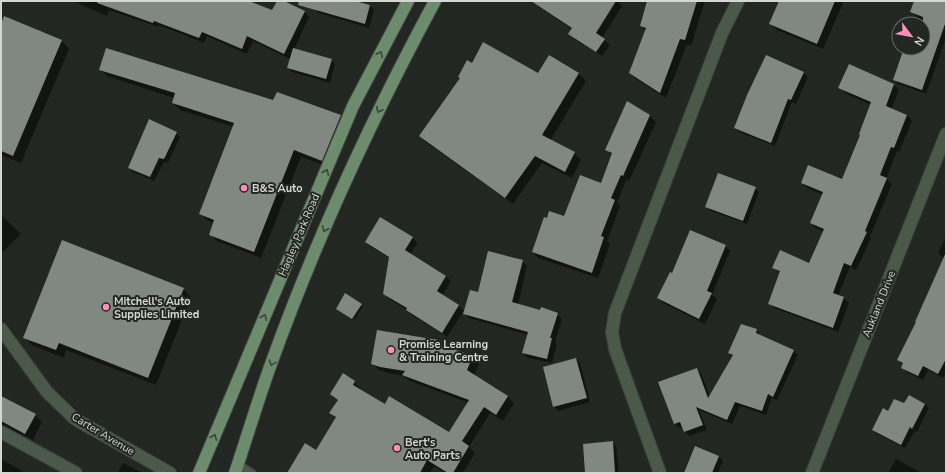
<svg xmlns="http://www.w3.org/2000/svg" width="947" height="474" viewBox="0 0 947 474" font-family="'Nunito Sans',sans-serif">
<rect width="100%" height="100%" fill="#222722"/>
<!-- shadow -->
<path fill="#0007" d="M73 1H247L273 12 278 1H282L304 12 309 17 294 50 331 60 335 64 330 83 292 72 288 68 290 59 253 41 247 54 207 36 204 43 159 25 158 27 109 10 107 16Z
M317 1H351L370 6 374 10 369 28 319 13 314 9Z
M530 1H617L622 6 602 38 610 45 602 56 575 39 570 33 572 29Z
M648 1H705L691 46 687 44 666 98 636 79 630 73 646 31 641 26Z
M780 1H844L823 49 777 30 770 24Z
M915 1H946V38L926 94 898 84 894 80 906 48H923V24H914L917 17 912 12Z
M5 17 62 41 69 49 21 163 1 155V26Z
M549 56 579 74 586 81 550 141 574 153 581 160 572 178 542 163 513 204 427 143 420 136 461 79 459 77 472 65 538 74Z
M100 69 273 101 340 116 347 123 329 167 301 157 261 258 217 241 210 234 214 223 207 220 200 213 234 127 180 110 173 103 174 98 107 76Z
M804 73 808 77 796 104 792 102 775 146 739 132 735 128Z
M894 85 899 90 891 110 907 115 912 121 899 152 897 151 886 179 892 184 870 236 871 238 856 270 850 267 838 296 844 298 849 303 838 332 774 308 769 303 780 273 774 268 810 264 824 232 816 228 811 223 823 195 807 188 802 183 843 180 861 135 871 105 845 93 840 88Z
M627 103 650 116 656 122 629 181 626 180 617 203 620 206 607 241 610 244 598 278 538 258 533 252 547 219 565 218 601 184 612 155 606 149Z
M176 133 180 137 168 163 164 162 154 181 133 172 129 168Z
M755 188 759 192 747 224 711 211 707 207Z
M1 215 21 234 2 253 1 251Z
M946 237V372L943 378 928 370 923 380 907 372 902 368 903 365 898 360 917 322 944 258 938 253Z
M412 238 418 243 410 254 446 276 451 281 442 296 459 306 465 312 478 293 522 261 527 266 518 305 540 311 557 314 562 319 555 342 557 344 552 363 528 358 523 353 528 335 469 318 463 312 447 337 412 315 407 310 389 299 384 293 390 258 371 247 366 242Z
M725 245 730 251 712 295 717 299 705 324 663 303 658 298 672 274Z
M183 289 191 297 156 385 66 350 64 358 32 345 25 338Z
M361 304 363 306 354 320 339 310Z
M741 325 757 330 761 335V336L793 351 798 355 777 400 772 398 766 415 740 406 732 424 699 410 707 430 689 436 685 432 683 427 679 428 675 424 659 383 696 369 701 373 710 397 733 357 729 353Z
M437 341 442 346 472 357 479 363 474 376 508 397 514 403 503 421 490 413 469 447 475 453 463 473H445L434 466 430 473H288L317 452 336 419 331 413 338 401 331 394 343 375 354 382 361 389 360 390 385 405 450 433 469 403 410 381 404 376 388 373 379 370 372 363Z
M576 359 580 363 590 402 558 411 554 407 544 368Z
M1 397 35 415 42 422 33 440 5 426 1 433Z
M925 404 929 408 917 432 915 431 905 448 877 434 873 430 888 412 904 405Z
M612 442 616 446 619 473H586Z
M719 457 723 461 718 473H689Z
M1 459 26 473H1Z
M896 459 920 472 921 473H888Z
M123 463 143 473H118Z"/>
<!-- building -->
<path fill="#818781" d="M98 1H249L272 10 277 1H284L305 11 284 54 247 36 242 49 202 32 199 38 154 21 153 23 97 3Z
M299 1H355L370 5 365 24 298 5Z
M531 1H616L596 33 605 39 596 52 568 34 572 28Z
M647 1H697L685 40 680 39 660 93 629 73 646 28 640 26Z
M779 1H835L817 44 769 24Z
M914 1H946V21L922 90 893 80 904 48H923V17L910 12Z
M4 16 62 40 13 156 1 151V24Z
M483 42 538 73 549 55 579 73 542 135 575 152 565 172 535 156 505 198 419 136 460 78 458 77 467 60 472 63Z
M106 48 273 100 277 92 341 115 322 161 294 150 254 252 209 235 214 220 199 214 234 123 172 103 175 93 99 70Z
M293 48 332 59 326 79 287 68Z
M766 55 804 72 791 100 788 99 771 143 734 128 747 95Z
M849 64 894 84 886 106 907 115 894 148 891 147 880 175 887 178 865 231 867 232 851 266 844 263 833 293 844 297 833 328 768 304 780 271 772 268 780 250 809 263 824 229 810 223 823 192 801 183 808 165 842 179 860 135 859 134 871 102 838 88Z
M627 101 650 115 623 176 621 175 611 198 615 200 601 236 604 237 592 273 532 252 544 217 547 218 549 211 564 216 580 175 601 183 612 153 605 150Z
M149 119 177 132 164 159 159 158 150 177 128 168Z
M718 173 756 187 743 221 705 207Z
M380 217 413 237 405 250 446 276 437 291 459 305 442 333 406 310 407 308 383 294 389 257 365 242Z
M690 230 726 245 707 291 712 293 699 319 657 298 670 272 672 273Z
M62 240 184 288 148 378 59 343 56 350 23 338Z
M488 251 523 260 512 302 540 310 541 307 558 313 550 338H552L547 359 522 353 528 332 463 314 470 290 478 292Z
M946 252V359L938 374 923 366 918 376 901 368 903 363 897 360 916 322H915Z
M345 293 362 304 352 319 336 309Z
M741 324 757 329 756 333 794 350 773 397 768 394 762 411 735 402 727 420 696 407 703 425 684 432 680 422 674 424 658 382 697 368 708 398 733 355 728 353Z
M377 330 438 340 436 343 473 356 467 370 508 396 496 415 484 407 462 441 469 446 453 473H448L427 460 420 473H287L305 443 316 450 336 417 329 413 338 400 330 394 343 373 355 381 353 385 385 404 389 396 449 432 469 400 402 375 405 371 380 367 371 364Z
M576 358 587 398 553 407 543 367Z
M909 395 925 404 912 429 910 427 901 445 872 430 883 408 888 411 894 399 904 403Z
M1 396 36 414 25 434 1 421Z
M613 441 615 473H585L583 444Z
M695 446 719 456 712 473H684Z"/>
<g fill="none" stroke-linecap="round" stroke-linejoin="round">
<!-- lane casing -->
<g stroke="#3e433e" stroke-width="9">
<path id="lane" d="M238 464 252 473"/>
</g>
<!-- street casing -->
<g stroke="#3e433e" stroke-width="14">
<path id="street" d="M1 329 47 392 75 419 170 473
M1 432 76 473
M660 473 615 349 612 332 615 313 722 33 738 1
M812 473 946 134"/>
</g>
<!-- primary casing -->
<g stroke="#3e433e" stroke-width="14">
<path id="primary" d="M199 473 353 106 408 1
M235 473C247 437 258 400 271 364 316 239 372 118 435 1"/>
</g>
<!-- lane -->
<use href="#lane" stroke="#4a594a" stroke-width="7"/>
<!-- street -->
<use href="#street" stroke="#4a594a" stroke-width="12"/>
<!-- primary -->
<use href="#primary" stroke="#6d8c6e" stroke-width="12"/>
</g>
<!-- one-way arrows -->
<defs><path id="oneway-chevron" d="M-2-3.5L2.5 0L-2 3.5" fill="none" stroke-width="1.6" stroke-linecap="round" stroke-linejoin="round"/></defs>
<g stroke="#384539">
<use href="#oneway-chevron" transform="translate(380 54) rotate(-63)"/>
<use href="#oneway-chevron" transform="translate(379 110) rotate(116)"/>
<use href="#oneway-chevron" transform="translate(326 172) rotate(-67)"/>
<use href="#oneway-chevron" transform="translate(325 229) rotate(113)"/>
<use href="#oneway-chevron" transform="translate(264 317) rotate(-67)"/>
<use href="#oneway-chevron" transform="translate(272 363) rotate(110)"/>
<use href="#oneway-chevron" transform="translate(214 437) rotate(-67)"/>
</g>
<!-- markers -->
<g fill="#fe8ebc" stroke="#222722" stroke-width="1.5">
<circle cx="244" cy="188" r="4"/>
<circle cx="106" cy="307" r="4"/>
<circle cx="391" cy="350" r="4"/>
<circle cx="397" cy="448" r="4"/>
</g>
<g text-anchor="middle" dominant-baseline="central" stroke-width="4" stroke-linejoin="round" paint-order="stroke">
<!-- poi labels -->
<g font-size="11" font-weight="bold" fill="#d4d7d4" stroke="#222722" text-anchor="start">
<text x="252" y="188">B&amp;S Auto</text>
<text x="114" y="301">Mitchell's Auto<tspan x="114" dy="13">Supplies Limited</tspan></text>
<text x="399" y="344">Promise Learning<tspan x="399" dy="13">&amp; Training Centre</tspan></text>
<text x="405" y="442">Bert's<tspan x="405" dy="13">Auto Parts</tspan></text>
</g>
<!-- street labels -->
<g font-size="11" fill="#d4d7d4" stroke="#222722">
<text transform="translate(299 235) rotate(-67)">Hagley Park Road</text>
<text transform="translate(879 304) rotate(-68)">Aukland Drive</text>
<text transform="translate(103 434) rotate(31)">Carter Avenue</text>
</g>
</g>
<!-- border -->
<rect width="947" height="474" fill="none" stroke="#d4d7d4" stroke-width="4"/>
<!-- north arrow -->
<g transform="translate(911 36) rotate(122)"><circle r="19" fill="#222722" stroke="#696d69"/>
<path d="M0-3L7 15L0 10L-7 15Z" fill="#fe8ebc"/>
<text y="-6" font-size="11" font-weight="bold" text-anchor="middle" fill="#d4d7d4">N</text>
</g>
</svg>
